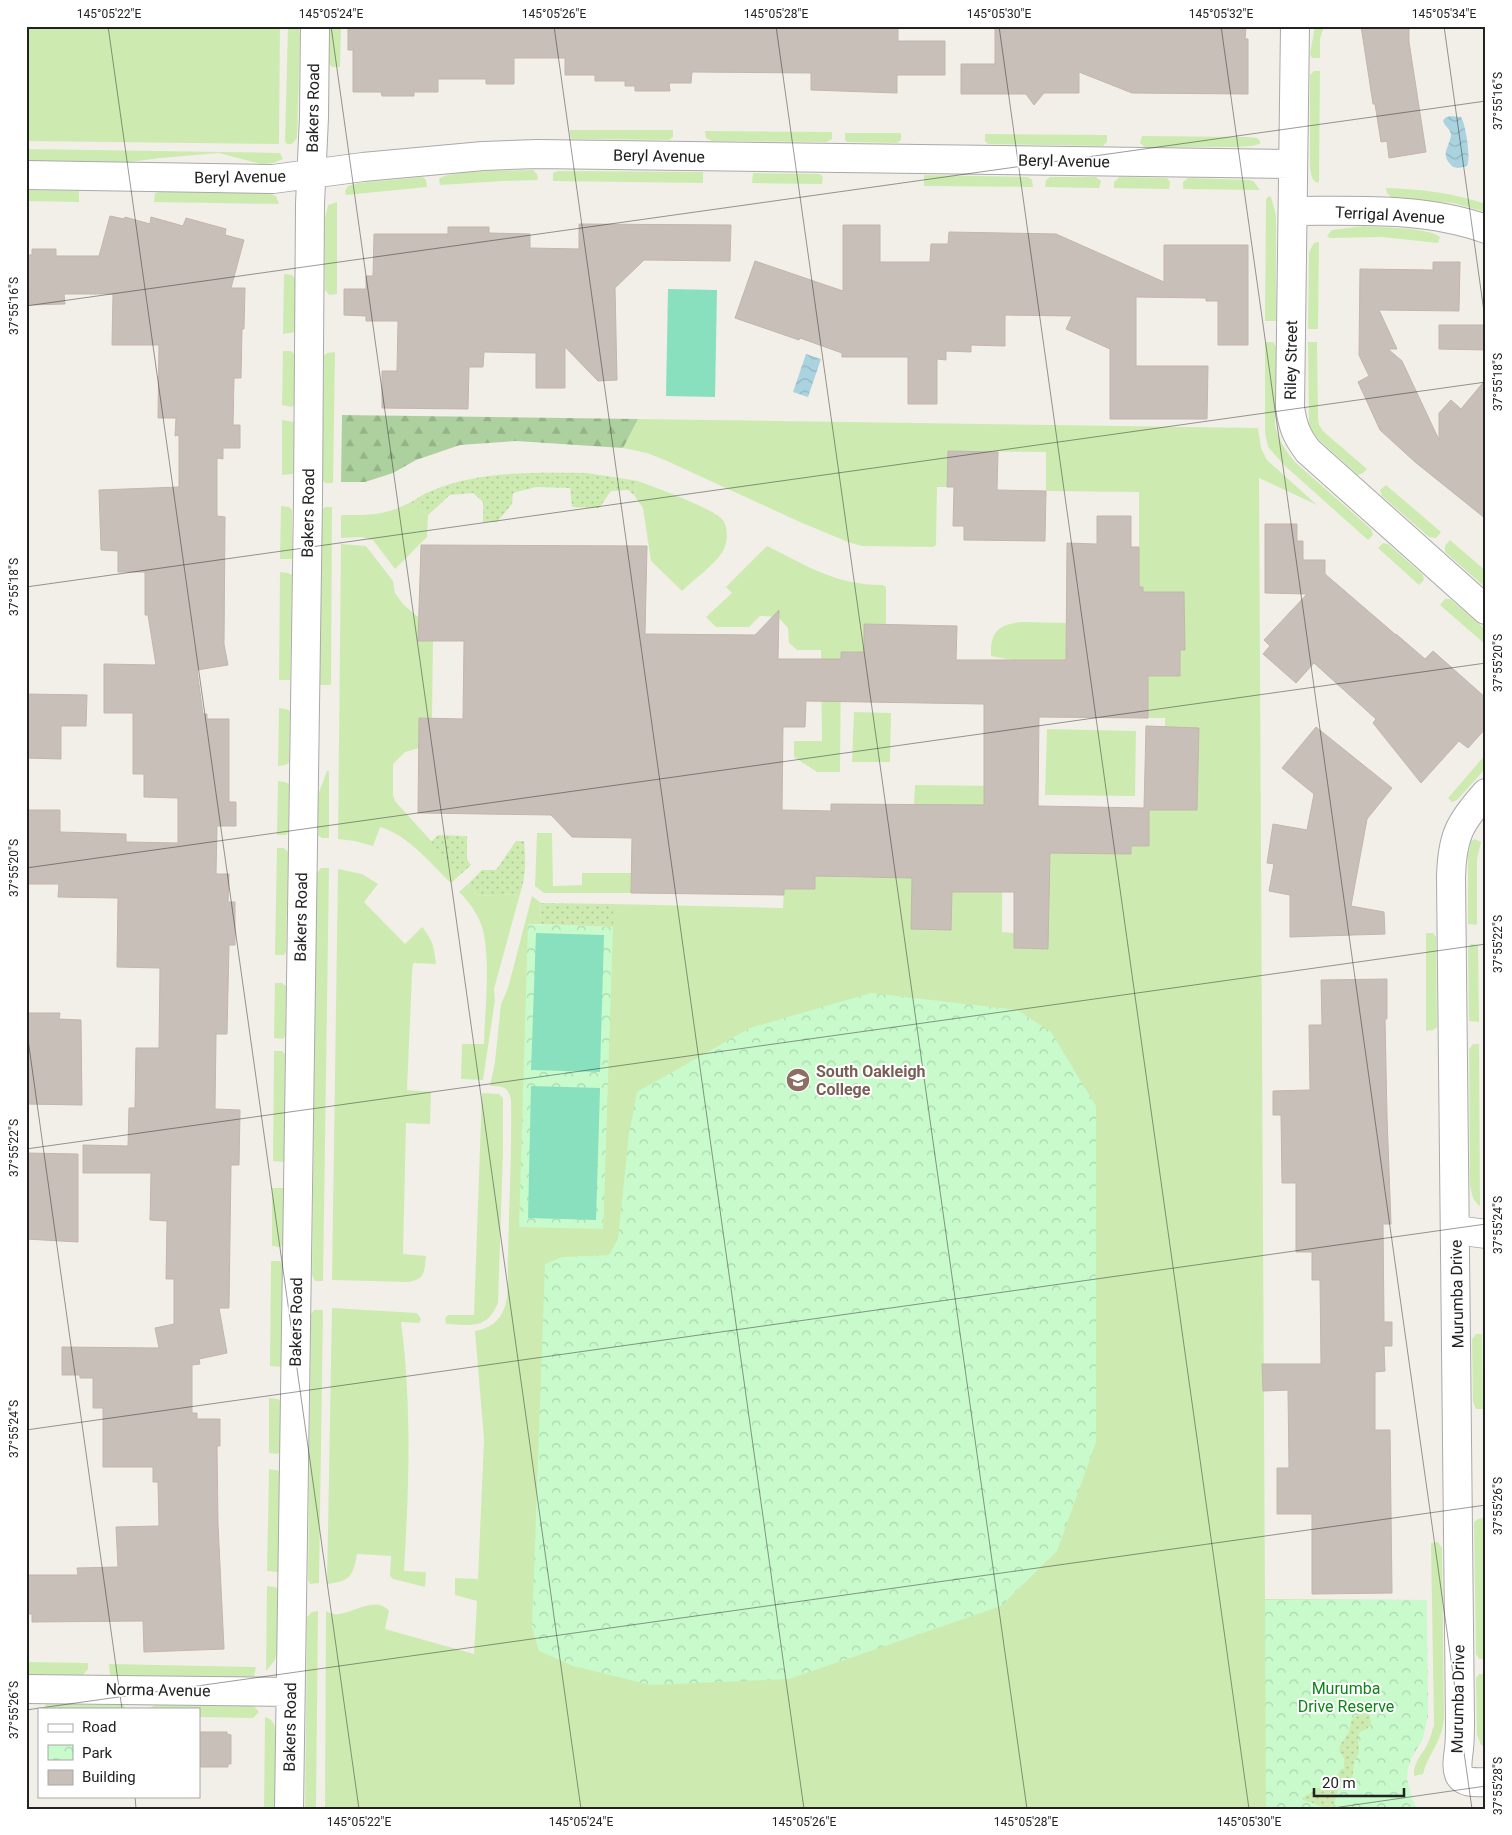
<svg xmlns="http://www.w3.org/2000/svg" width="1512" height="1835" viewBox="0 0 1512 1835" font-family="Roboto,sans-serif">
<defs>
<pattern id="forest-firs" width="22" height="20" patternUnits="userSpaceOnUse" patternTransform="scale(1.25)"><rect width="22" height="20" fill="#add19e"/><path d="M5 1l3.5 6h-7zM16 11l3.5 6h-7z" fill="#95b388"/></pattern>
<pattern id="park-crowns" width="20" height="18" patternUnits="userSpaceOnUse" patternTransform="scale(1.25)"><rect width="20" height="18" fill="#c8facc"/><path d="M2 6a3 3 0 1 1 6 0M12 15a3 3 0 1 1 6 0" fill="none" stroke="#acd6af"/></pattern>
<pattern id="garden-dots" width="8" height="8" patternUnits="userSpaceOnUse" patternTransform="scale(1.25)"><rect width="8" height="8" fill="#cdebb0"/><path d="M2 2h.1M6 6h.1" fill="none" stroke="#b0c997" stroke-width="1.8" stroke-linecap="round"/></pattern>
<pattern id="water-waves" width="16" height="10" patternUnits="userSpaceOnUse" patternTransform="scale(1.25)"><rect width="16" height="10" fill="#aad3df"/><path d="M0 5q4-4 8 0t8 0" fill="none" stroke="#92b5bf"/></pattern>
</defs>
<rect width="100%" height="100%" fill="#f2efe9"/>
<!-- grass -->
<path fill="#cdebb0" d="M26 26H280L279 144 26 141Z
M288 26H299L300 37 297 138 292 144H287L285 141Z
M329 26H341L340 67H332L328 63Z
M1315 26H1324L1320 39V58H1312L1310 54Z
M1314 71H1320L1319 182 1318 183C1311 181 1311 173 1310 167V75Z
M570 130H673V137L669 140 572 139 570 136Z
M705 131 832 132V139L827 142 712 141 706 138Z
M845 133H901V140L897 143 847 142 845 140Z
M985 134 1107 135V142L1103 146 988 144 985 141Z
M1142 136 1248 137 1257 138 1260 141V144L1252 146 1236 147H1145L1140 143Z
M26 149 280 153 283 159 273 163 261 164 219 153 160 158 130 162 26 161Z
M533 170 537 174 538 180 504 181 440 185 439 179C450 169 515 171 533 170Z
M558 171 703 172V183L553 181V173Z
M753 173 820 174 823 177 822 184 752 183Z
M924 175 1028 177 1032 180 1033 187 924 186Z
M423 177 426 180 427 187 346 195 345 191 348 186 358 183Z
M1050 177H1096L1101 181 1099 188 1045 187 1046 180Z
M1119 177 1167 178 1170 182 1169 189 1114 188V182Z
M1188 178 1250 180 1254 182 1260 190 1183 189V182Z
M1386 188C1420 189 1453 193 1486 204V212L1453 203 1392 198 1387 193Z
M26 190 79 191V202L26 201Z
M160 192 267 193 276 196 279 204 154 202 155 193Z
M1269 196 1271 197 1276 215V321H1265L1266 199Z
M337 202V294L329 295 325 290V219L328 205Z
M1364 226C1378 227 1432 228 1440 237L1438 243 1382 237 1330 238 1327 236 1332 230Z
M1319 242 1318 329H1308L1309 252 1314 243Z
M284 274 292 275 296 279 295 332 283 334Z
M1265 342H1273L1276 347 1275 425C1278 439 1286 452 1296 463L1371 529 1373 535 1368 540 1284 465 1268 447 1265 432Z
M1308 342H1317L1318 418 1319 425 1324 432 1367 469 1363 473 1358 475 1318 439 1309 427Z
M283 351H291L295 355 294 404 292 407 282 405Z
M335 352 333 483H325L322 479 324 355 327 353Z
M638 419 1258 428 1261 448 1267 460 1317 505 1259 478 1265 1599 1427 1600V1670L1325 1809H325L326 1611C329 1612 331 1614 334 1614 351 1616 375 1594 389 1611L385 1629 474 1654 477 1601 455 1595V1578L478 1579 484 1439 475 1331C488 1329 499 1322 504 1309 510 1294 507 1272 508 1256 509 1204 512 1153 511 1101 509 1087 503 1086 490 1086L495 1062 501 1004 508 988 532 896 541 903 540 924H528L603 1229 613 904 783 908 784 889H815V856L830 877 912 878 911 929 951 930 952 892H989V806L914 804 915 785 1003 786 1002 932 1014 933V948L1047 949 1014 915V902H1049L1014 847 1149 846V810H1197L1199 728 1165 727V718H1148V683H1133L1145 676H1180V650H1185L1184 592H1143V587H1139V492L1046 491V452L949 451 947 487H937L936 545 933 547 862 546 848 542 800 522 667 461 647 453 623 448Z
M282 420 294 422 293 474 282 475Z
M638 481C654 487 715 509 723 520 729 530 728 545 721 554 713 566 693 580 682 591L651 561 643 508 634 495Z
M1386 485 1441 532 1436 538 1429 537 1382 496 1380 490Z
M411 502 428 515 427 537 395 569 373 540 361 537 341 538V515C372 515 383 516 411 502Z
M281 506 289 507 292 510V559H280Z
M325 507H332L331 685H319L322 510Z
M1450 540 1486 571V588L1445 552V546Z
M1383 543 1388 544 1423 575 1424 580 1419 585 1378 548Z
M341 544 366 546 393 581 395 593 404 605 418 617V641H433L432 718 419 719V748L405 752 393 764V795L395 801 461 874 451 883C430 863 408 835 380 827L373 846 355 841 338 839Z
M767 546C808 566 835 585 883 585L886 587V625H864V652H841L840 772H817L794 757V741H822L821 650H797L789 643 788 628 778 617 760 616 749 627H716L706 617 732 593 726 587Z
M280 572 288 573 292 575 290 680H279Z
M1445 599H1450L1486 630V645L1440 605Z
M1022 622 1066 623V670L991 656C990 632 998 624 1022 622Z
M279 708 286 709 290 711 289 763 285 765 278 766Z
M854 712 891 713 890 762H852Z
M1047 729 1136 731 1135 796 1045 795Z
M1486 754V768L1457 800 1452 802 1448 798Z
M327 771H329V838H322L318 835V795Z
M278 781 285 782 289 784 288 833 285 835H277Z
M537 833H552L553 886 582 885V873H632L631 893H544L535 886Z
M1475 839 1481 842 1477 859V925L1468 924V855L1471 841Z
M277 848H284L288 852 286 952 284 955H275Z
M321 868H329L323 1281H315L312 1275 317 873Z
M338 869 362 874 378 884 364 902 405 944 422 927C433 940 434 947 436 964L413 963 412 974 407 1090 431 1092 430 1124 406 1123 403 1254 426 1256C424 1272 426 1279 408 1282L332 1280Z
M468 884 478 896 520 894 494 989 495 1000 483 1080 461 1079 462 1044H484C485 1008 490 970 484 935 482 920 470 902 459 892Z
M1426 933H1433L1436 937 1437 1027 1433 1030 1426 1031Z
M1471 944 1478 945 1479 1022 1469 1021 1468 949Z
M275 983H282L286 986 285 1036 283 1039 274 1038Z
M1473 1044H1479L1480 1206 1477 1204 1473 1198 1470 1186 1469 1049Z
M274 1051H282L285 1054 284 1162 273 1161Z
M482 1093 499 1094 503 1098V1151L498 1303C487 1330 470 1325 446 1324L445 1318 448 1315H474Z
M272 1188H283V1245L280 1247 272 1246Z
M271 1261H280L282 1265 281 1367 270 1366Z
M332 1308 417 1313 421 1319 419 1323 401 1322C412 1405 409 1488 404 1571L426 1572 425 1587 393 1579 390 1576 391 1556 357 1554C353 1576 351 1581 327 1584Z
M314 1310H323L319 1583 310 1584 308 1580 311 1314Z
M1476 1334H1482L1483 1409H1476L1473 1402 1472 1339Z
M269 1398 278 1399 280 1401V1452L277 1454 269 1453Z
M269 1469 280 1471 278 1572 267 1571Z
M1483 1518 1485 1659H1479L1476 1654 1474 1522 1478 1519Z
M1438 1542 1442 1548 1444 1719C1441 1744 1429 1752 1423 1774L1414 1776C1413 1763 1421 1756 1427 1745 1430 1739 1432 1731 1434 1725L1431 1543Z
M267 1586 275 1587 278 1589 277 1650 275 1660 266 1671Z
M318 1611 316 1809H305L307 1617 312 1612Z
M26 1662 88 1663V1669L83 1675 26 1674Z
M109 1664 256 1667 254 1676 245 1677 110 1675Z
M1479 1674H1485V1746L1481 1745 1477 1735 1476 1678Z
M46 1704 123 1705 127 1709H44Z
M154 1705 254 1706 259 1712 253 1718 199 1717V1709H150Z
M265 1717C269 1718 272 1720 274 1724 278 1733 277 1800 274 1809H264Z"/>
<!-- forest -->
<path fill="url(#forest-firs)" d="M342 415 638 419 623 448 516 441 460 445 416 460 393 473 365 482H341Z"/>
<!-- park -->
<path fill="url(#park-crowns)" d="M528 924 613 927 603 1229 519 1227Z
M871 993 1017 1010 1051 1032 1096 1106V1442L1057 1551 1001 1606 789 1679 651 1685 573 1666 539 1651 532 1627 545 1264 562 1257 609 1255 618 1239 629 1134 637 1092 750 1028Z
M1265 1600H1427L1428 1716 1423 1739 1412 1757 1408 1768 1407 1779 1412 1799 1417 1809H1266Z"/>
<!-- garden -->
<path fill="url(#garden-dots)" d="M587 473 638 481 634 495 628 490 611 491 599 508 572 507 570 488 536 487 513 493 512 504 497 522H483V502L473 493 450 495 428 515 411 502C418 498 425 493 431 491 480 470 535 473 587 473Z
M438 835 467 836V859L471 865 461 874 431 842Z
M516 841H524C526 860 526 876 520 894L478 896 468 884 482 870H496Z
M541 903 613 904V927L540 924Z
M1369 1709 1371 1724 1367 1729 1360 1732 1358 1736 1359 1752 1354 1762 1352 1782H1336L1330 1780 1344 1769V1758L1339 1751 1340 1745 1349 1732 1351 1721 1355 1716Z
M1322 1786 1338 1789 1333 1809C1322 1809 1314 1802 1303 1800L1302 1798Z"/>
<!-- pitch -->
<path fill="#88e0be" d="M668 289 717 290 715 397 666 396Z
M536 933 604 935 600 1072 531 1070Z
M531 1086 600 1088 596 1220 528 1218Z"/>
<!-- water -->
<path fill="url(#water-waves)" d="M1450 116 1461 117C1466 125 1471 159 1467 166L1458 168 1453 167C1439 154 1449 149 1451 135 1451 129 1445 127 1443 121L1445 118Z
M806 354 821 359 808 397 793 392Z"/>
<!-- building -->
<path fill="#c7bfb8" stroke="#c4b6ab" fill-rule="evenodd" d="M348 26H898V41H945V75H897V93L811 90V73L692 72 691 83H669L670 91H635V86H625V81H595V75H565V58H514V84H486V79H438V92H414V96H382L381 92H353V50H348Z
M995 26H1246L1245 39H1248V94L1132 93 1079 72V93H1044L1034 105 1026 94H961V64H995Z
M1361 26H1409V42L1426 152 1389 158 1387 141 1381 142 1375 104H1373Z
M110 216 124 219 125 217 150 224 151 217 183 226 186 218 226 229 225 235 244 240 231 288H245L244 329H242L241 378H234L233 425H240V448H223V459L217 458V516L225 517 224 644 228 665 197 670 203 714H207V719H229V802H236V826H217L216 874H229L228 902H235V945H229L227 1034H216L215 1109 240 1110 239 1165H231L229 1308H219L227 1353 199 1359 200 1364 192 1365V1413H197V1419H220V1446H217L218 1524 224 1649 144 1652 143 1621 32 1622V1614H26V1575H78L77 1568 118 1567 116 1527 159 1526 158 1482H153V1467H103V1408H93V1378H80V1375H62V1347L159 1348 155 1328 174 1324V1279H166L167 1221 150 1220 151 1173H83V1145L128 1146 129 1108H135L136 1048H159L160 968 117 967 118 898 58 897 59 884H26V810H60V832L126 834V842L178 843V798L144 797V774H133V713H104V664L156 665 148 615H145V572H118V551L101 550 99 490 179 487V435L175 436 176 418H158L159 345H112L113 294H64L65 304 29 305V294H26V255H32V249H56V256H99Z
M579 224 731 225 730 261 644 260 615 288 617 380 598 381 565 347V388H536V353L484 352 483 367H469L468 409 382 408V371H397L398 321H366V316L344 315V289H366V276H373L374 234H448V227H489V233L530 234V248L579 249Z
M843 225H880V262H930L931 244H948L949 232 1056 234 1164 282V245H1248V345H1218V301H1206V298L1136 297V366H1208L1207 419H1110V349L1066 329 1072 316 1005 315V346L971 345V352L946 351V360L937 359V404H908V357H842V353L800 338 799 340 735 318 755 261 843 291Z
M1433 262H1460L1459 311 1379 310 1397 349H1388L1402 361 1439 440V413L1451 400 1461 409 1486 379V519L1415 462 1380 430 1358 382 1369 376 1359 355 1360 269 1433 270Z
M1439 325H1486V350L1439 349Z
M948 451 998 452 997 490 1046 491 1045 541 964 540V526H953L954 487H947Z
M1097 516H1131V547H1139V587H1143V592H1184L1185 650H1180V676H1148V718L1039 717 1038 806 1144 808 1146 726 1199 728 1197 810H1149V846H1131V854L1050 853 1048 949 1014 948V892H952L951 930 911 929 912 878 815 876V889H784V895L631 893 632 838 572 837 551 815 418 813 419 718 463 719 464 641H418L421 545 647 546 645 634 755 635 779 610 778 659H841V652H864V624L957 626 956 660H1066L1067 543 1097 544ZM806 701 984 704V805L831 804V811L782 810 783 727H805Z
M1265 524H1297V541H1303V560H1325V574L1396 635V634L1425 659 1433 651 1486 698V728L1468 748 1459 741 1421 783 1373 723 1376 719 1314 663 1296 683 1263 654 1270 646 1264 640 1307 594 1265 593Z
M26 694 87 695 86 726H61V759L26 758Z
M1316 727 1392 788 1367 819 1351 906 1384 912 1385 934 1290 937V895L1269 891 1274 864 1267 863 1273 824 1307 830 1314 794 1282 768Z
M1387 979V1019H1385L1387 1116 1391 1224H1383L1384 1322H1392V1346H1384L1385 1371 1375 1372V1430H1390L1392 1593 1312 1594V1514H1277V1468H1289L1288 1390 1263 1391 1262 1364H1321L1320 1280H1312V1252H1296V1183H1282L1281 1115H1273V1091L1310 1090 1309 1025H1322L1321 980Z
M26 1013H60L59 1019 81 1020 82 1105 26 1104Z
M26 1153 78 1154V1242L26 1239Z
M199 1732H227V1734L231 1735V1764H228V1767H199Z"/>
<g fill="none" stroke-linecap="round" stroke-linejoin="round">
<!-- minor casing -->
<g stroke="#a9a9a9" stroke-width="30">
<path id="minor" d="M1295 26 1290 407C1293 427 1296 435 1308 451L1486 610
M26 175 273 179 363 167 483 156 537 154 1293 164
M1293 211C1357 211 1425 207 1486 229
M1486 793C1459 823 1452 837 1451 877L1460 1721C1460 1731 1460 1740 1459 1749 1455 1776 1457 1784 1486 1782
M1456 1230 1486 1234
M26 1689 290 1692
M289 1809 308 500 310 204 314 117 315 26"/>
</g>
<!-- minor -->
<use href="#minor" stroke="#fff" stroke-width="28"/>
</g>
<!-- ticks -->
<path fill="none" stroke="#222" stroke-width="1" stroke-opacity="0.45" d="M108 26 359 1809M331 26 581 1809M554 26 804 1809M776 26 1027 1809M999 26 1249 1809M1221 26 1472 1809M1444 26 1486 326M26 306 1486 101M26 587 1486 382M26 868 1486 663M26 1025 122 1709M26 1149 1486 944M26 1430 1486 1224M26 1710 1486 1505M135 1796 136 1809M1326 1809 1486 1786"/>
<!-- icons -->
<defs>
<g id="school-disc" transform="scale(1.25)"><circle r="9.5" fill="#8d6e63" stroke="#fff"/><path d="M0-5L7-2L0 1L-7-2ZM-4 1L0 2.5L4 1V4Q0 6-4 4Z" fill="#fff"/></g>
</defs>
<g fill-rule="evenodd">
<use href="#school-disc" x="798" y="1080"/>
</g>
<g text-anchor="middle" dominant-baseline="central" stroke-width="4" stroke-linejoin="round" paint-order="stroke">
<!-- street labels -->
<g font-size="16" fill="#222" stroke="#fff">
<text transform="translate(313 108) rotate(-89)">Bakers Road</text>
<text transform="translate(659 156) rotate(1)">Beryl Avenue</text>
<text transform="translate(1064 161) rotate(1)">Beryl Avenue</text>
<text transform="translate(240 177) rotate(-1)">Beryl Avenue</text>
<text transform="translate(1390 215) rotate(3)">Terrigal Avenue</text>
<text transform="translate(1291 360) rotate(-89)">Riley Street</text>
<text transform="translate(308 513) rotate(-89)">Bakers Road</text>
<text transform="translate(301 917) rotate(-89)">Bakers Road</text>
<text transform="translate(1457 1294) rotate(-91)">Murumba Drive</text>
<text transform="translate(296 1322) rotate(-89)">Bakers Road</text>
<text transform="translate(158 1690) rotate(1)">Norma Avenue</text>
<text transform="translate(1458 1699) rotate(-89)">Murumba Drive</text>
<text transform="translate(290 1727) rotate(-89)">Bakers Road</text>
</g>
<!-- education labels -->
<g font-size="16" font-weight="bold" fill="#785e54" stroke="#fff" text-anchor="start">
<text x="816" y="1071">South Oakleigh<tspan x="816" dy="18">College</tspan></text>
</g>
<!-- park labels -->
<g font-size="16" fill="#0c8416" stroke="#fff">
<text x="1346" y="1688">Murumba<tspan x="1346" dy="18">Drive Reserve</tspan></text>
</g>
</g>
<!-- border -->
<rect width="1512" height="1835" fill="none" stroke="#ffffff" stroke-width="55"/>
<!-- legend -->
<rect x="38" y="1708" width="162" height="90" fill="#ffffff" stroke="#a7a7a7"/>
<rect x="48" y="1724" width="25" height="8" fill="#ffffff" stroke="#a7a7a7"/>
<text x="82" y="1732" font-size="15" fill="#222222">Road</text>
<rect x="48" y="1745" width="25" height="15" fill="url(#park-crowns)" stroke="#a7a7a7"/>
<text x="82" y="1758" font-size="15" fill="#222222">Park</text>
<rect x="48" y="1770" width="25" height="15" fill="#c7bfb8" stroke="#a7a7a7"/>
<text x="82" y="1782" font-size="15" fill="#222222">Building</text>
<!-- scale -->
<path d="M1314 1788v8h90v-8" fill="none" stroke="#222222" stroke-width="2.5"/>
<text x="1322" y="1788" font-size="15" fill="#222222" stroke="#ffffff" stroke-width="4" paint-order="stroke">20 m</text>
<rect x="28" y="28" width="1456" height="1780" fill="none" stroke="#222" stroke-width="2"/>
<g font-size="12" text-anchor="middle" fill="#222">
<text x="109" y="18">145°05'22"E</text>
<text x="331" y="18">145°05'24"E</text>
<text x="554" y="18">145°05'26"E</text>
<text x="776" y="18">145°05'28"E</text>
<text x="999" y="18">145°05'30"E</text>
<text x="1221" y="18">145°05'32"E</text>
<text x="1444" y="18">145°05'34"E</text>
<text transform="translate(1498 101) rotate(-90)" y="4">37°55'16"S</text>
<text transform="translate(14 306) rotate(-90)" y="4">37°55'16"S</text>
<text transform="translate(1498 382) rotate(-90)" y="4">37°55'18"S</text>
<text transform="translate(14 587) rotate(-90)" y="4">37°55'18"S</text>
<text transform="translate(1498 663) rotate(-90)" y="4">37°55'20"S</text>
<text transform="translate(14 868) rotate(-90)" y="4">37°55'20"S</text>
<text transform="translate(1498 944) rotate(-90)" y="4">37°55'22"S</text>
<text transform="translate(14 1148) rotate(-90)" y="4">37°55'22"S</text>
<text transform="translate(1498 1225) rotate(-90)" y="4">37°55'24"S</text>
<text transform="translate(14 1429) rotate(-90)" y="4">37°55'24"S</text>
<text transform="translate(1498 1506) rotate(-90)" y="4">37°55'26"S</text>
<text transform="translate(14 1710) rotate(-90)" y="4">37°55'26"S</text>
<text transform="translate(1498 1786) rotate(-90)" y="4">37°55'28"S</text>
<text x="359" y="1826">145°05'22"E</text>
<text x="581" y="1826">145°05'24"E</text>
<text x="804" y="1826">145°05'26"E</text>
<text x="1026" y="1826">145°05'28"E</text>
<text x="1249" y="1826">145°05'30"E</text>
</g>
</svg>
